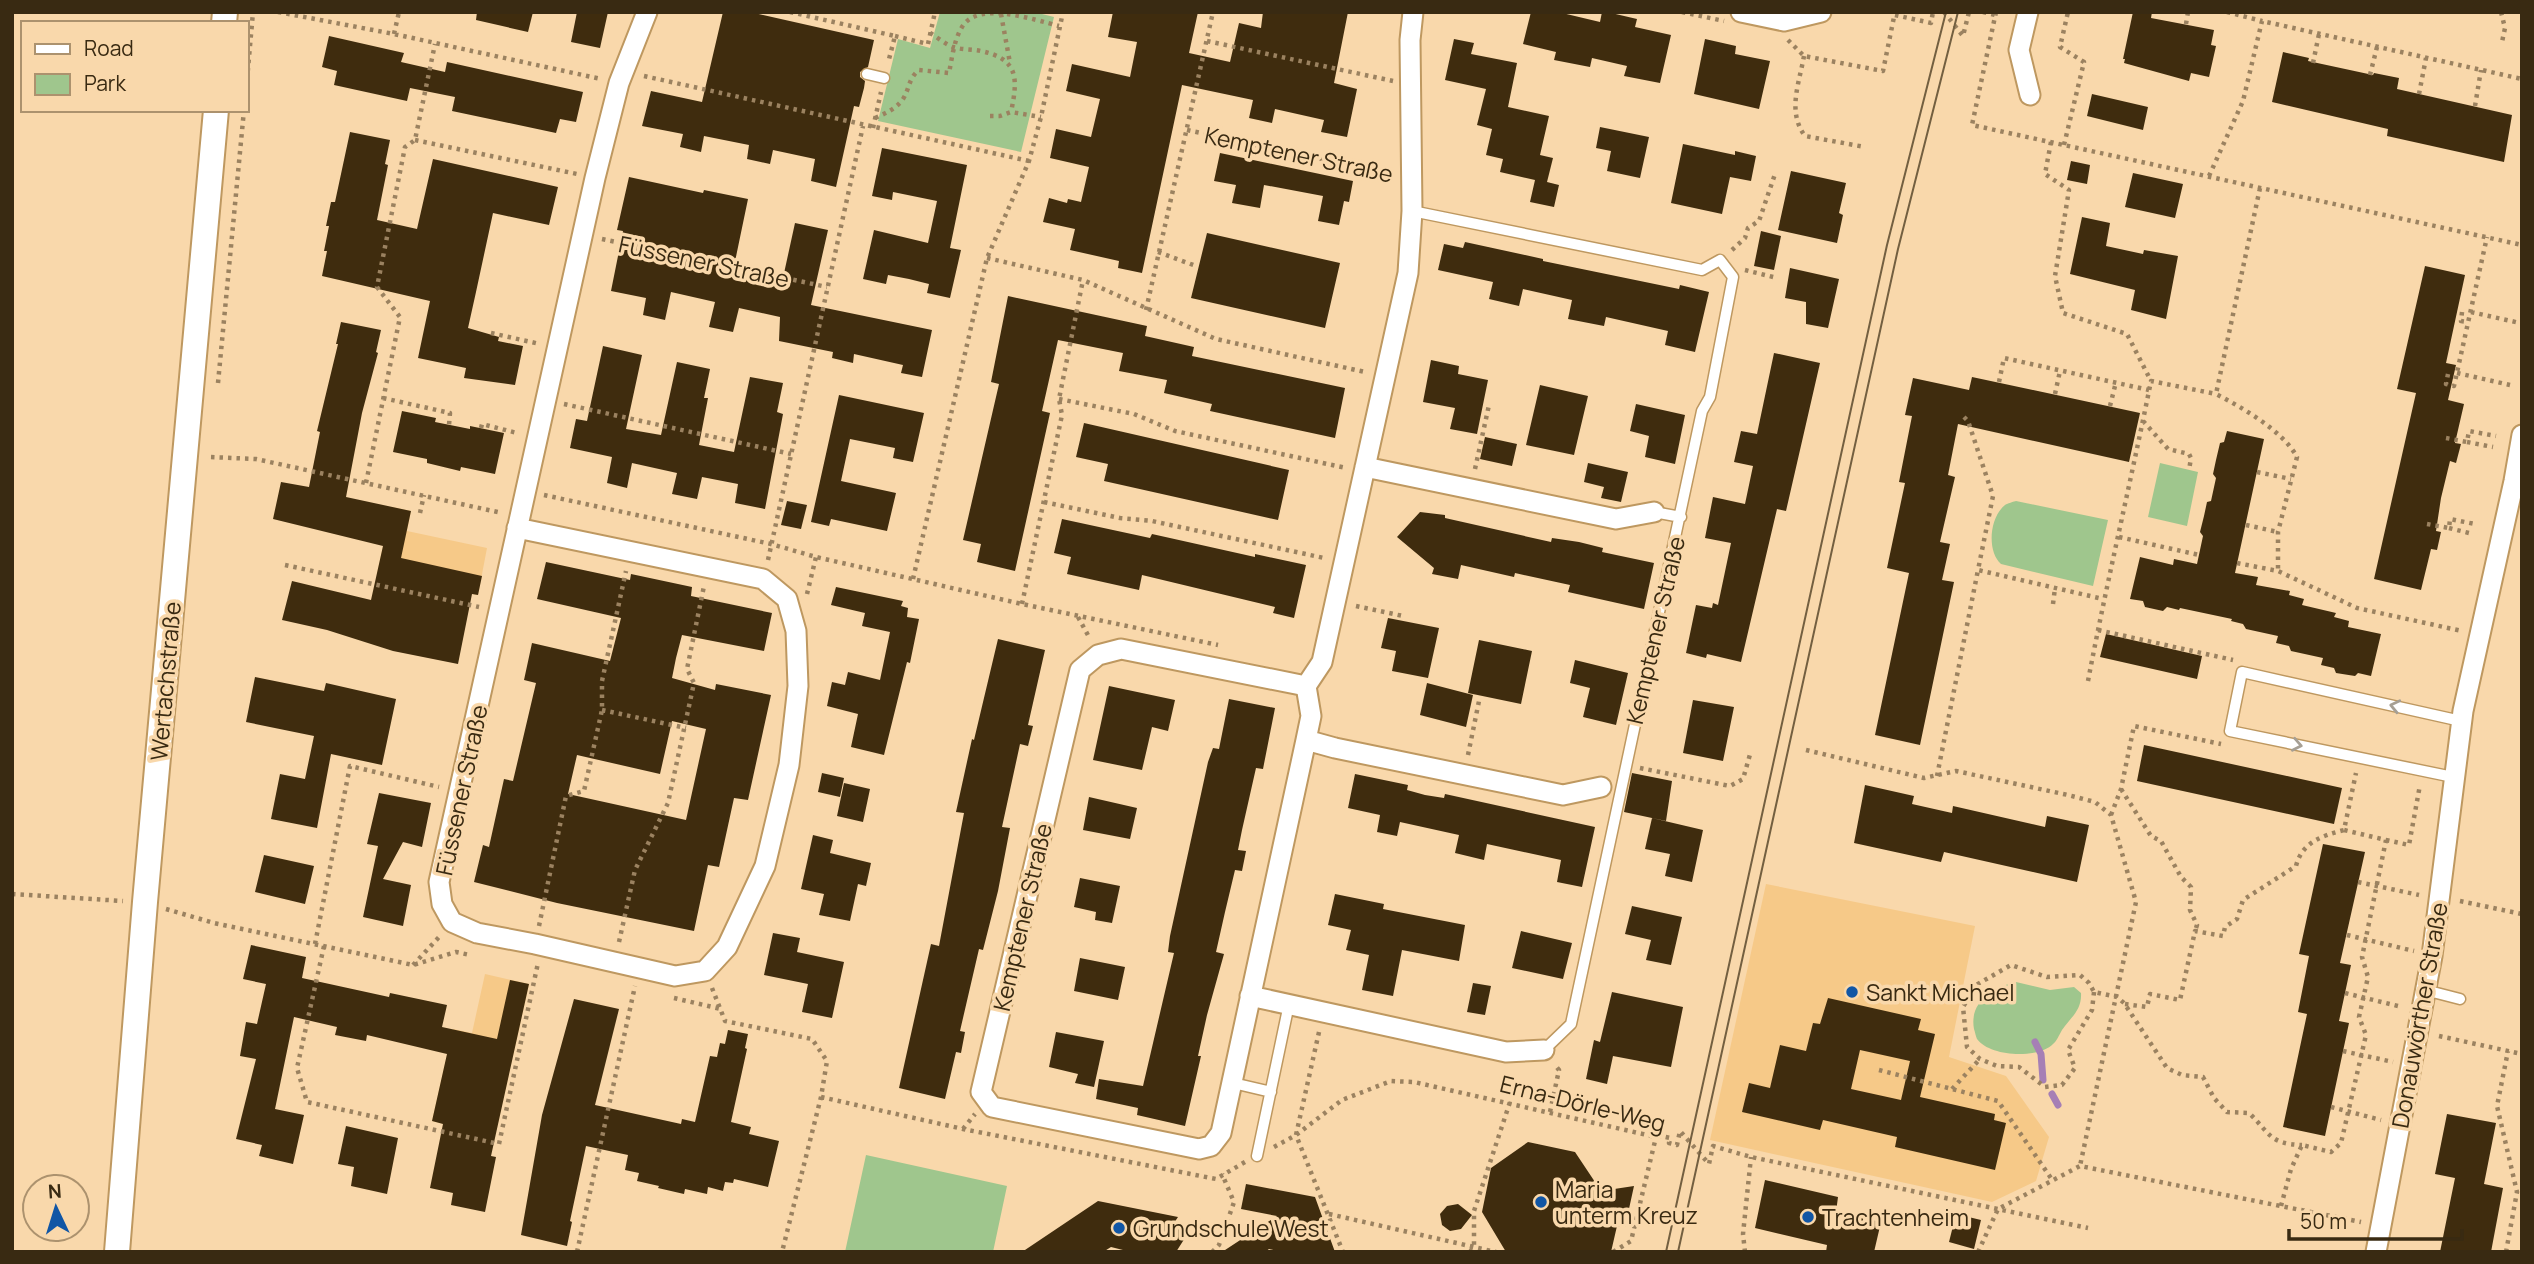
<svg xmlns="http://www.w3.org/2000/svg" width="2534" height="1264" viewBox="0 0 2534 1264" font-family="Manrope,sans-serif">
<rect width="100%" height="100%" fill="#f9d8ab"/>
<!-- built -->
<path fill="#f6c988" d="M392 507 411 511 407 531 487 548 478 595 377 573Z
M1766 884 1975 926 1949 1057 2006 1076 2049 1137 2036 1181 1992 1202 1710 1140Z
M485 974 529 984 497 1127 476 1131 432 1121 453 1029 472 1033Z"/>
<!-- green -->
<path fill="#9fc68d" d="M940 12H1034L1054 17 1021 152 878 121 898 39 930 48Z
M2160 463 2198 472 2187 526 2148 517Z
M2016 501 2108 520 2093 586 2001 564C1987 552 1989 518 2005 505 2006 504 2015 501 2016 501Z
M2016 982 2050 990 2074 987 2081 993C2082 1010 2071 1017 2062 1030 2059 1035 2057 1041 2053 1044 2038 1059 1990 1057 1977 1039 1976 1037 1975 1032 1974 1029 1969 1002 1993 987 2016 982Z
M866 1155 1007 1186 993 1252H845Z"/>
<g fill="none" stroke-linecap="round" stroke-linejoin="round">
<!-- stream -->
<path stroke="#a67fb5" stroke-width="7" d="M2035 1042 2041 1054 2043 1080
M2052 1094 2058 1105"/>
</g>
<!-- building -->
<path fill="#3f2c0e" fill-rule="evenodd" d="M477 12H533L528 32 476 20Z
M577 12H608L600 48 571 42Z
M723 12H750L874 40 868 67 860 72V77L865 81 864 88 859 107 854 106 836 187 811 181 815 159 773 150 770 164 747 159 749 145 704 136 701 152 680 147 683 134 642 126 651 91 702 102Z
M1113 12H1198L1189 53 1230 62 1239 23 1261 28 1263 12H1348L1334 83 1357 89 1347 137 1321 132 1324 120 1275 109 1272 123 1249 118 1253 100 1182 85 1142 273 1118 268 1119 261 1070 250 1075 229 1043 222 1049 198 1067 203 1068 199 1081 202 1089 167 1050 158 1056 129 1091 137 1100 99 1066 91 1072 64 1130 77 1137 42 1108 37Z
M1531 12H1558L1600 22 1602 12H1607L1637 19 1635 27 1671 35 1660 83 1624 76 1627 66 1592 58 1590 67 1554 60 1556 52 1523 44Z
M2133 12H2152L2151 18 2214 30 2211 45 2216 46 2209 77 2191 73 2189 81 2124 63 2125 59H2123Z
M329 36 404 53 401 62 445 72 447 62 583 92 576 122 560 119 556 133 452 111 455 97 410 88 407 101 334 85 337 71 322 67Z
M1454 39 1474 43 1471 54 1517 63 1508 107 1549 116 1540 155 1553 158 1547 182 1559 185 1554 207 1530 202 1535 180 1500 172 1503 159 1486 155 1492 129 1477 125 1486 89 1445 80Z
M1705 39 1736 46 1735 54 1770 61 1759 109 1694 94Z
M2283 52 2309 58 2308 61 2373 75 2374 73 2399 78 2397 89 2512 115 2504 162 2387 136 2388 129 2272 102Z
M2092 94 2148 107 2143 130 2087 116Z
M1600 127 1649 137 1640 178 1607 171 1611 151 1596 148Z
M350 132 390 140 385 164 388 165 377 220 417 229 433 159 558 187 549 225 493 213 476 292 468 328 499 337 498 341 523 346 515 385 464 378 466 368 418 358 430 301 322 276 327 251H324L329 226H326L331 202H335Z
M1683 144 1735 155V151L1756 156 1751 181 1730 177 1722 214 1671 203Z
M882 148 967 165 950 248 961 250 950 298 927 293 929 284 909 279 888 275 886 284 863 279 874 230 928 243 937 201 893 192 892 200 872 196Z
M1220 153 1353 181 1349 202 1344 201 1339 225 1318 221 1323 196 1264 185 1260 208 1232 203 1236 185 1214 181Z
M2071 161 2090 165 2087 184 2067 180Z
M1791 171 1846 183 1839 213 1843 215 1837 243 1778 230Z
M2133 173 2183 184 2175 218 2125 207Z
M629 177 703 193 704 190 748 199 732 276 781 287 795 223 828 230 811 305 932 330 922 377 901 373 903 365 854 354 853 363 832 358 833 352 779 341 780 317 739 308 733 332 709 327 715 302 671 292 665 320 643 315 646 298 611 291 623 231 617 230Z
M2082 217 2110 223 2106 246 2143 254 2144 250 2178 256 2166 319 2131 310 2135 290 2070 274Z
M1761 231 1781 236 1774 270 1754 266Z
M1207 233 1340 263 1325 328 1191 298Z
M1465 242 1543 259V261L1679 289 1680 285 1709 292 1695 352 1665 345 1668 331 1606 317 1604 326 1568 319 1572 300 1523 289 1519 306 1489 299 1493 282 1438 270 1444 244 1463 248Z
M2425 266 2465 275 2446 363 2456 365 2448 400 2464 404 2455 443 2461 444 2456 463 2450 461 2441 498 2436 531 2441 532 2437 550 2431 549 2421 590 2374 579 2416 393 2397 389Z
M1790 268 1839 279 1828 328 1806 324V302L1785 298Z
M1008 296 1147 326 1145 336 1194 347 1192 356 1345 388 1335 438 1210 411 1212 404 1164 393 1167 380 1119 371 1123 353 1058 340 1042 411 1050 413 1015 571 977 562 981 544 963 540 999 384 991 382Z
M341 322 381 330 376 352 378 353 362 413 346 497 411 511 401 558 482 576 478 595 472 594 458 664 393 651 327 630 282 620 292 581 371 600 383 546 273 519 281 482 309 487 320 432 317 431 338 344H336Z
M603 346 642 355 626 429 661 435 677 362 710 369 704 398H708L699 445 734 452 750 377 783 383 777 412 783 414 765 509 735 503 738 484 702 477 697 499 672 494 677 473 632 463 627 488 607 483 612 457 570 448 576 419 587 421Z
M1774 353 1820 363 1786 511 1777 509 1741 662 1707 654 1706 658 1686 653 1696 605 1712 608 1713 603 1718 605 1731 543 1705 538 1713 497 1745 504 1753 466 1734 462 1741 431 1757 434Z
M1431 360 1459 366 1458 374 1488 380 1477 434 1450 429 1455 408 1423 402Z
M1972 377 2140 413 2129 462 1958 424 1948 475 1955 477 1940 542 1950 544 1942 580 1954 582 1920 745 1875 735 1909 573 1887 568 1905 483 1899 482 1912 416 1905 415 1913 378 1969 390Z
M1540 385 1588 396 1574 455 1526 445Z
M839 395 924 413 913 462 893 458 895 448 850 439 841 481 896 493 887 531 831 519 829 526 811 522Z
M1636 404 1685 415 1675 464 1645 457 1649 436 1630 431Z
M402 411 436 418 435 422 470 429V426L504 433 495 474 461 467 460 471 427 463V459L393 452Z
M1084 423 1289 470 1278 520 1104 481 1108 464 1076 457Z
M2227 431 2264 439 2235 573 2258 577 2256 585 2290 591 2289 595 2304 599 2302 605 2336 613 2334 617 2349 621 2348 627 2381 634 2371 676 2358 673 2355 676 2336 673 2334 668 2321 665 2323 658 2291 651 2289 646 2276 643 2278 636 2246 629 2243 624 2231 621 2232 619 2180 608 2179 610 2167 607 2163 611 2145 607 2143 601 2130 599 2140 557 2173 565 2174 559 2197 564 2203 536 2200 532 2204 516 2207 502 2211 501 2216 478 2213 474 2216 460 2220 443 2224 442Z
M1485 437 1517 444 1512 466 1480 459Z
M1588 463 1628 472 1621 502 1601 498 1604 487 1584 482Z
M787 501 807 505 801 529 781 525Z
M1420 512 1445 515V518L1551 542 1552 538 1579 542 1603 548 1602 552 1654 563 1644 609 1568 592 1570 585 1515 573 1514 577 1461 565 1458 579 1432 574 1434 568 1397 537Z
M1062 519 1150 538 1152 534 1255 557V554L1306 565 1294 618 1273 613 1275 607 1142 575 1139 590 1067 574 1071 557 1054 553Z
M546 562 630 580 631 574 692 587 691 596 772 613 764 651 682 635 676 658 672 678 715 690 716 684 771 695 748 800 734 798 719 867 708 865 694 931 557 903 474 882 483 845 489 847 504 779 513 781 536 683 524 680 532 643 610 661 621 618 537 599ZM672 721 706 729 686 820 568 794 577 755 660 774Z
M836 587 903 601 901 606 908 608 907 617 919 619 910 663 907 662 884 755 851 747 858 714 827 706 832 682 845 685 848 672 880 680 890 632 862 626 865 613 831 605Z
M1388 618 1439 628 1428 678 1392 671 1396 651 1381 648Z
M2106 634 2202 656 2197 679 2100 657Z
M998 639 1045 650 1028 725 1033 726 1028 746 1020 744 1002 827 1010 828 998 891 983 950 979 949 960 1031 965 1032 961 1053 956 1052 945 1099 899 1088 931 944 939 946 964 813 956 812 972 739 974 740Z
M1479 640 1532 651 1521 704 1468 693Z
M1575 660 1628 673 1616 725 1583 717 1590 688 1570 683Z
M255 677 324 691 326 683 396 699 382 765 331 754 317 828 271 819 280 774 305 779 314 736 246 722Z
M1427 683 1473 695 1466 727 1420 715Z
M1109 686 1175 700 1168 731 1152 727 1142 770 1093 760Z
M1229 699 1275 708 1263 769 1256 768 1242 830 1238 850 1246 851 1242 871 1235 870 1225 912 1216 952 1224 954 1207 1015 1198 1056H1201L1185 1126 1137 1115 1138 1108 1096 1099 1099 1079 1143 1086 1174 953 1168 952 1170 936 1208 762 1213 748 1219 749Z
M1693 700 1734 707 1723 761 1683 753Z
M2144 745 2342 788 2334 824 2137 781Z
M822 773 844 778 840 797 818 792Z
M1632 773 1672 781 1666 821 1624 812Z
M1355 774 1408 785 1407 790 1425 795 1444 798 1445 794 1595 827 1582 887 1557 882 1561 860 1487 844 1484 860 1455 853 1459 835 1400 822 1397 836 1377 832 1380 815 1348 808Z
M844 783 870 789 863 822 837 816Z
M1865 785 1914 796 1912 804 1952 813 1953 806 2045 827 2047 816 2089 825 2077 882 1944 852 1941 862 1854 843Z
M379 793 431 803 422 847 403 842 383 879 411 885 403 926 363 917 378 846 367 844Z
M1089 797 1137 808 1130 839 1083 830Z
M1652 818 1703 830 1692 882 1665 876 1670 854 1645 849Z
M813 835 833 840 830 853 871 863 866 886 858 884 850 921 819 915 824 894 801 889Z
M2323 844 2365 852 2340 963 2351 965 2339 1021 2349 1023 2325 1136 2283 1127 2307 1014 2298 1012 2309 956 2299 954Z
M264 855 314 866 305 904 255 892Z
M1080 878 1120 886 1112 923 1095 920 1096 912 1074 907Z
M1335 894 1384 904 1383 909 1465 925 1459 961 1402 950 1393 996 1362 990 1369 955 1346 950 1351 930 1328 925Z
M1632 906 1682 917 1671 965 1646 960 1651 940 1625 934Z
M1521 931 1572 943 1563 979 1512 968Z
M773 933 800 938 797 952 844 962 832 1018 802 1012 808 984 764 975Z
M251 945 306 957 302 978 389 997 390 993 447 1005 442 1027 497 1039 510 980 529 984 491 1156 496 1157 485 1212 451 1205 453 1193 430 1188 443 1124 432 1121 447 1054 367 1035 366 1041 335 1035 337 1027 294 1017 275 1109 304 1115 293 1164 259 1156 262 1145 236 1139 256 1059 240 1056 246 1022 257 1024 266 984 243 979Z
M1080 958 1125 967 1118 1000 1074 991Z
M1473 983 1491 986 1485 1015 1467 1012Z
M1612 992 1683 1007 1671 1067 1613 1056 1607 1084 1586 1079 1594 1040 1600 1042Z
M1828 998 1921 1019 1918 1030 1935 1034 1920 1097 1995 1114 1994 1120 2006 1123 1995 1170 1895 1147 1897 1137 1823 1120 1820 1130 1742 1112 1749 1083 1770 1088 1780 1045 1806 1051 1813 1023 1820 1024ZM1860 1050 1910 1061 1901 1100 1851 1089Z
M574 999 619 1009 595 1105 681 1124 682 1119 695 1122 710 1056 717 1057 720 1043 725 1044 728 1030 748 1034 745 1048 747 1049 731 1122 751 1127 749 1134 779 1141 768 1187 734 1179 733 1183 725 1182 723 1191 708 1187 707 1194 685 1189 684 1194 658 1188 659 1186 637 1181 639 1173 625 1170 628 1155 586 1146 570 1221 572 1222 567 1246 521 1235 542 1115Z
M1056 1032 1104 1041 1094 1087 1075 1083 1078 1074 1049 1067Z
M2447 1114 2496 1123 2484 1184 2503 1188 2491 1252H2440L2455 1178 2435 1174Z
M346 1126 398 1138 387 1194 351 1186 354 1167 338 1164Z
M1528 1142 1575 1152 1601 1191 1634 1186 1625 1227 1617 1226 1611 1252H1506L1482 1212 1491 1168Z
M1765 1180 1838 1197 1836 1212 1881 1222 1874 1252H1826L1827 1245 1755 1228Z
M1246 1184 1315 1197 1335 1252H1283L1269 1249 1265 1252H1222L1277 1216 1241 1209Z
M1098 1201 1178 1217 1172 1226 1190 1230 1176 1252H1131L1111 1247 1103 1252H1022Z
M1458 1204 1472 1215 1461 1229 1450 1231 1442 1225 1440 1214 1447 1206Z
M1956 1214 1981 1220 1974 1249 1949 1242Z"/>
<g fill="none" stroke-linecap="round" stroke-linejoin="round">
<!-- service casing -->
<g stroke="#be9860" stroke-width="13">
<path id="service" d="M867 74 884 78
M1412 211 1702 270 1720 260 1733 277 1710 397 1702 411 1571 1024 1544 1050
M1654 512 1681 517
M2453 777 2230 731 2242 672 2461 721
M2425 990 2460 999
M1233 1083 1271 1092
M1257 1156 1289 1004"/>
</g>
<!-- minor casing -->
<g stroke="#be9860" stroke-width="23">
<path id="minor" d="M1741 12 1784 21 1821 12
M2028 12 2019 50 2030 95
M1365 467 1616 519 1654 512
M517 528 763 579 787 599 796 631 798 686 789 765 765 866 727 947 705 971 675 976 535 944 477 933 452 922 442 904 439 882 595 178 619 83 647 12
M1306 686 1121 649 1098 655 1080 670 981 1092 992 1107 1199 1149 1211 1146 1221 1133 1306 740 1311 716 1306 686 1322 662 1408 273 1412 211 1410 40 1413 12
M1306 740 1335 748 1563 795 1601 787
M1250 996 1506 1052 1544 1050
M2376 1252 2432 956 2463 711 2514 481 2522 435"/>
</g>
<!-- tertiary casing -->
<g stroke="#be9860" stroke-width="28">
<path id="tertiary" d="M224 23 225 12
M117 1252 145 902 216 110"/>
</g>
<!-- path -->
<path stroke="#9b8260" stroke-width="4.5" stroke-dasharray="3.5 5" stroke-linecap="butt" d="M278 12 394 34 601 79
M790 12 895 36 888 63
M1682 12 1724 21
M1944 12 1963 36 1969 12
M1983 12 1995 15
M1996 12 1972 125 2522 245
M2227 12 2262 21
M2501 12 2505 28 2502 42
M1001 14 1010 63
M1895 15 1931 23 1933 12
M2186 24 2188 12
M930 33C937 37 945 44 953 47 962 50 972 49 981 51 1019 59 1018 79 1011 112
M394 34 399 12
M895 36 928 44 935 12
M1788 40 1804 56 1883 71 1895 12
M1207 41 1393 81
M1804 56C1799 84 1787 112 1805 136L1865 147
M2313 63 2319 34
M2370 75 2377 47
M644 76 1029 161
M247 80 253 12
M2419 94 2426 58
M2475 106 2481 70
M990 116H1000L1011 112 1041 117
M875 118C886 113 896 109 903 99 910 88 908 79 919 70L949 73C952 58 954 40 962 27 978 0 1035 20 1059 26
M873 128 881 92
M1187 130 1394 175
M415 140 577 174
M2051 142 2045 174 2069 190 2055 276 2063 313 2127 334 2151 381
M2064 145 2084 62 2060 47 2068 12
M2209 176 2243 101 2262 21 2522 79
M2260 188 2216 394C2243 408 2283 431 2297 457L2278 532V571
M602 239 827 287
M1732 250 1745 238 1748 228 1759 221 1775 174
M1158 252 1196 266
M987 258 1083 280 1216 339 1365 372
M1745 270 1777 278
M1146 310 1213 12
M2462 312 2461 321 2468 322
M2471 312 2520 323
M491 333 540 344
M2457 373 2510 385
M2448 374 2446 384 2454 386 2487 237
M1999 382 2004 358 2149 390
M218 383 244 110
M2055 394 2060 371
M383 398 450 413 449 425
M1059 399 1134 414 1175 431 1346 468
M564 404 791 454
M2110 406 2116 382
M1964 417 1968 421 1993 496 1978 570 2103 599
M2143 421 2168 449 2189 454 2191 458 2189 470
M481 428 482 424 517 433
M2446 438 2467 442 2469 431 2496 436
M2467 442 2493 447
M211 457 256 459 502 513
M1475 469 1489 405
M2257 472 2291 479
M366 483 400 317 377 287 405 147 415 140 435 44
M544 495 771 544 816 557 1022 604 1218 645
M1044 502 1120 518 1152 521 1324 558
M420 513 424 495
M2427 524 2449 528 2450 519 2475 524
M2246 525 2278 532
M2449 528 2473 534
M2119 537 2199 555
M768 560 863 126
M2237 563 2278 571 2357 608 2462 631
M285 565 479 607
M913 579 987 258 1029 161 1041 117 1063 12
M807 594 816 557
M1022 604 1062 415 1059 399 1083 280
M2053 604 2055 588
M1356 606 1403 616
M1078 617 1089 637
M2098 630 2233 660
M2088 681C2107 581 2131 481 2151 381L2216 394
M602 710 686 728
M1806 750 1924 778 1956 771 2068 795 2095 802 2111 815 2136 902 2080 1166
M1468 755 1479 701
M1640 768 1730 786 1743 779 1751 751
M1937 776 1978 570
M2121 789 2151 836 2161 841 2181 877 2191 887 2190 910 2197 925 2195 931
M2111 815 2121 789 2134 726 2221 744
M2386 840 2409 845 2420 785
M2358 882 2419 895
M12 894 123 901
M2460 901 2522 914
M166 909 214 923 413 965 456 952 470 955
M539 926 566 796 584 791 602 710V681L626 571
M2347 935 2414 951
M619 942 635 870 668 803 694 683 687 669 704 586
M315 944 350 766 439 787
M324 946 297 1068 307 1102 499 1144 538 963
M413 965 441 935
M712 988 725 1021 812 1039 827 1061 821 1097 782 1252
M2094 992 2092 1010 2068 1050 2075 1068 2062 1085 2045 1087 2019 1067 1997 1066 1980 1059 1967 1047 1963 1007 1976 985 2011 965 2047 977 2080 975 2089 983 2094 992 2117 997 2124 1003 2167 1068 2182 1075 2203 1077 2214 1098 2227 1112 2249 1113C2270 1133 2269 1144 2302 1145
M2345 993 2402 1007
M674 998 721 1009
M2125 1004 2147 1007 2150 994 2180 1000 2195 931 2223 936 2225 927 2237 919 2243 900 2296 866C2302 842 2322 836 2344 830
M1319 1032 1296 1135 1343 1252
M2439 1036 2522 1054
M2343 1051 2393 1062
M1879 1070 1998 1101 2053 1181
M1952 1089 1980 1059
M821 1097 963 1129 1216 1179 1245 1162
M2331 1107 2381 1120
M1550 1112 1559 1070 1555 1065
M963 1129 975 1114
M1274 1147 1296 1135 1342 1100 1391 1081 1414 1082 1656 1137 1661 1136 1670 1138 1669 1143 1677 1145 1680 1131 1709 1164 1713 1146 1751 1157 2088 1228
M2281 1206 2291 1169 2302 1145 2331 1152 2341 1143 2366 1035 2359 1017 2368 977 2362 957 2386 840 2344 830 2356 773
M1329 1214 1496 1252
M577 1252 635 986
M1212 1252 1219 1245 1234 1202 1222 1174
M1470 1252 1474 1246V1211L1510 1102
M1613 1252 1631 1241 1656 1137
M1745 1252 1743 1234 1751 1157
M1978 1252 1998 1209 2080 1166 2361 1222
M2506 1252 2517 1192 2497 1106 2508 1051"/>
<!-- service -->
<use href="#service" stroke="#fff" stroke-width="10"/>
<!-- minor -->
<use href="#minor" stroke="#fff" stroke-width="19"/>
<!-- tertiary -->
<use href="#tertiary" stroke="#fff" stroke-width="24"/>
<!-- tram -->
<path stroke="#735f40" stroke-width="2" d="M1666 1252 1887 245 1946 12
M1678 1252 1898 249 1958 12"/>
</g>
<!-- one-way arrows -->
<defs><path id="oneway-chevron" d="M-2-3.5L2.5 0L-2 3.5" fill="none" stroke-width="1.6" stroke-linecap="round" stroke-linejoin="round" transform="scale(1.75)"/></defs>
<g stroke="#a69f94">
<use href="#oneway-chevron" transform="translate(2395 706) rotate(-167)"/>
<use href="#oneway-chevron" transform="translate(2297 745) rotate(11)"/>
</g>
<!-- markers -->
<g fill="#1156a5" stroke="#f9d8ab" stroke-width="2.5">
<circle cx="1852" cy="992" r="7"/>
<circle cx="1541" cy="1202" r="7"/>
<circle cx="1808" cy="1217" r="7"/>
<circle cx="1119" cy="1228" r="7"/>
</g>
<g text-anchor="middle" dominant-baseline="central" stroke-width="7" stroke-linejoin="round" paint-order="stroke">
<!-- street labels -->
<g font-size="23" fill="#392a12" stroke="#f9d8ab">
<text transform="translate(1299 154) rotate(12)">Kemptener Straße</text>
<text transform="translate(704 261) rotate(12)">Füssener Straße</text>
<text transform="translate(1655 630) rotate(-77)">Kemptener Straße</text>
<text transform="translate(165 681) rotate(-85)">Wertachstraße</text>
<text transform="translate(461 790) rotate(-78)">Füssener Straße</text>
<text transform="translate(1022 917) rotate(-77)">Kemptener Straße</text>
<text transform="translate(2419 1015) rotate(-80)">Donauwörther Straße</text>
<text transform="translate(1583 1103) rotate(14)">Erna-Dörle-Weg</text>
</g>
<!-- poi labels -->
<g font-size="23" fill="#392a12" stroke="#f9d8ab" text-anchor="start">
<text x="1866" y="992">Sankt Michael</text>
<text x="1555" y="1189">Maria<tspan x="1555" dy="26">unterm Kreuz</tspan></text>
<text x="1822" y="1217">Trachtenheim</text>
<text x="1133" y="1228">Grundschule West</text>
</g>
</g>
<!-- border -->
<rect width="2534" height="1264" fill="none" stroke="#392a12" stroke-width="28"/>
<!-- legend -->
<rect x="21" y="21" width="228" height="91" fill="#f9d8ab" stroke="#ac926e" stroke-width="2"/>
<rect x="35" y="44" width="35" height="10" fill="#ffffff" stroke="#ac926e" stroke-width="2"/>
<text x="84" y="56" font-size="21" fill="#392a12">Road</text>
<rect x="35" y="74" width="35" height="21" fill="#9fc68d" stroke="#ac926e" stroke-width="2"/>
<text x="84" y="91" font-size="21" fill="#392a12">Park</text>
<!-- north arrow -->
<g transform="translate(56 1208) rotate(356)"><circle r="33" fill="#f9d8ab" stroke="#ac926e" stroke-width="2"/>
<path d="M0-5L12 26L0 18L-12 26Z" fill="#1156a5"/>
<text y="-10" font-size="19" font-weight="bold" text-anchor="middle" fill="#392a12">N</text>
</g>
<!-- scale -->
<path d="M2289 1229v10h173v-10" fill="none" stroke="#392a12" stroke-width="3.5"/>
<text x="2300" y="1229" font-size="21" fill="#392a12" stroke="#f9d8ab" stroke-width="5" paint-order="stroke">50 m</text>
</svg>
